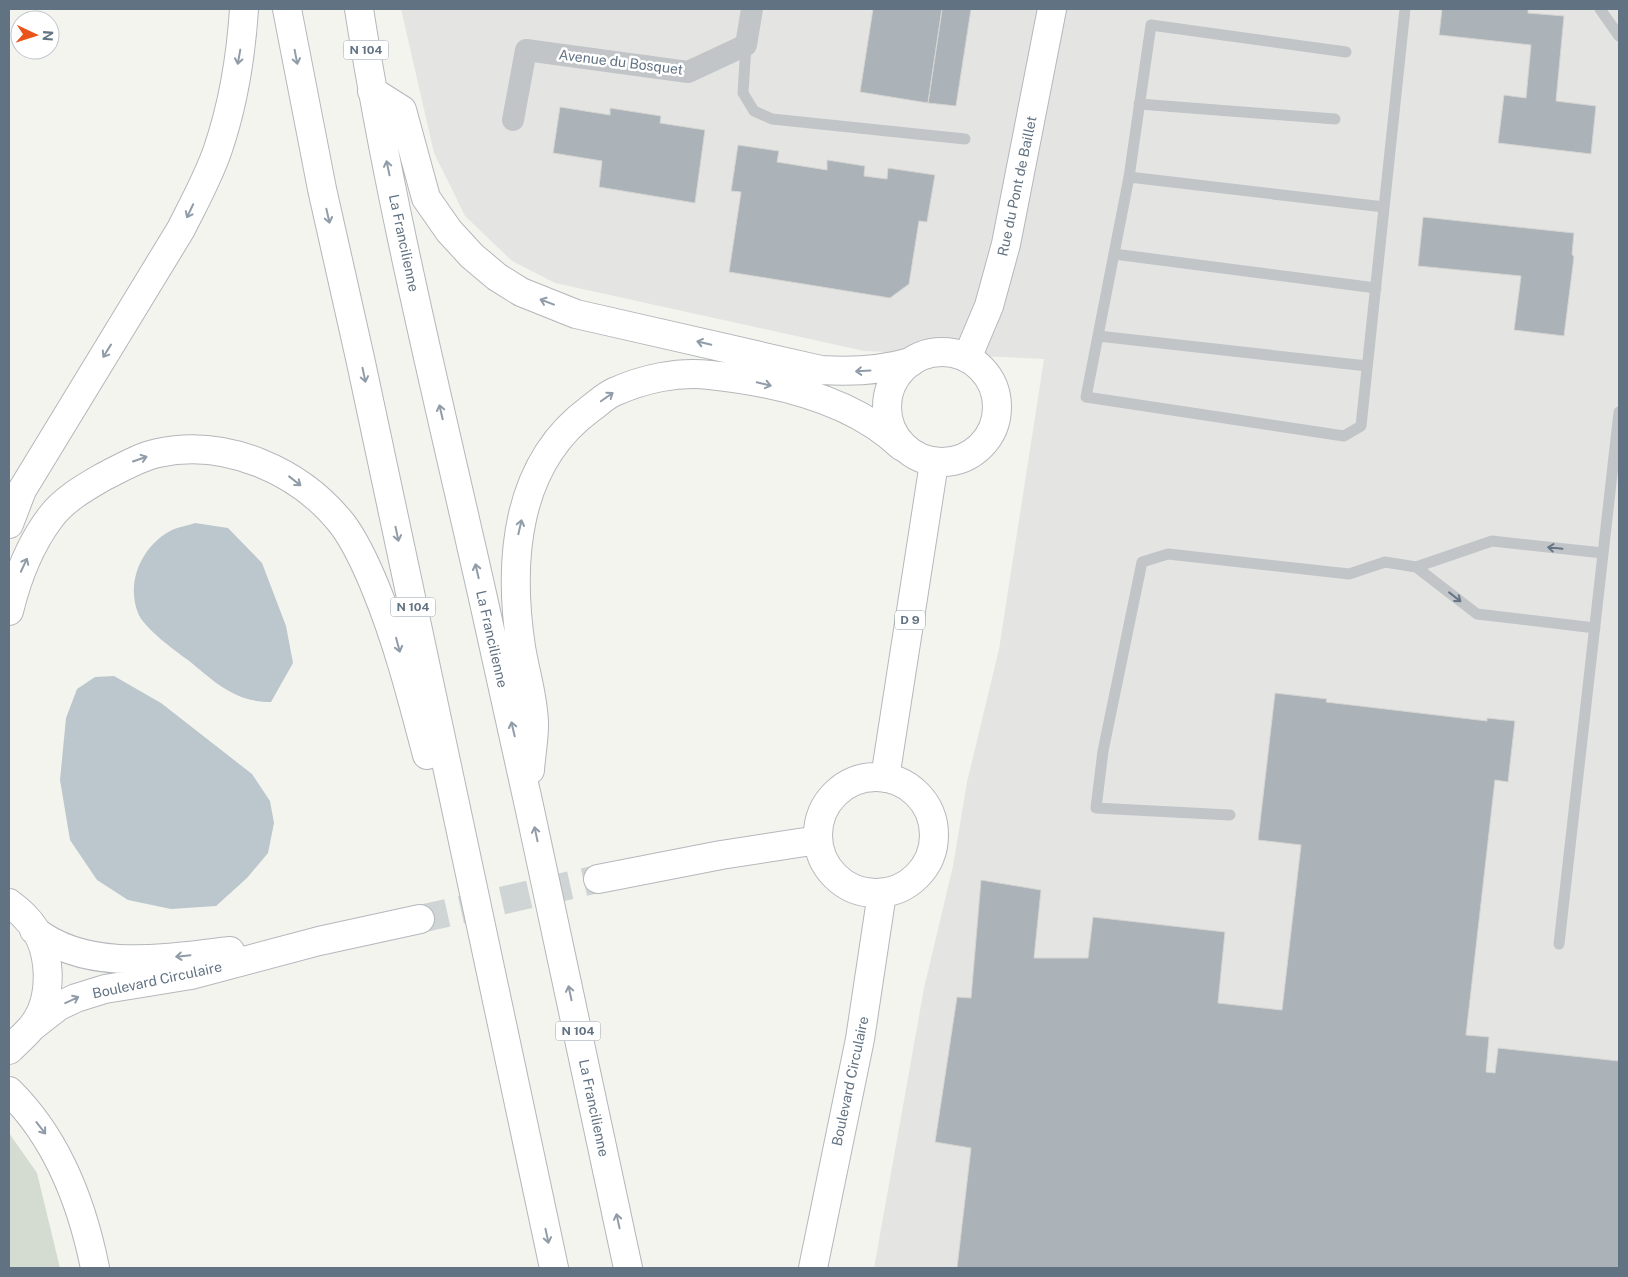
<svg xmlns="http://www.w3.org/2000/svg" width="1628" height="1277" viewBox="0 0 1628 1277" font-family="'Public Sans',sans-serif">
<rect width="100%" height="100%" fill="#f4f4ef"/>
<!-- built -->
<path fill="#e4e5e3" d="M401 9H1619V1268H874L924 988 953 866 967 782 999 649 1044 359 864 351 555 283 512 261 465 216 434 153Z"/>
<!-- green -->
<path fill="#d4dbd0" d="M9 1133 37 1173 60 1268H9Z"/>
<!-- water -->
<path fill="#bbc7cc" d="M195 523 228 528 262 563 286 626 293 663 271 702C234 702 215 682 188 660 175 651 143 627 138 613 126 583 141 547 170 531 177 527 187 526 195 523Z
M114 676 161 703 252 774 270 801 274 823 268 853 247 878 216 906 171 909 128 900 97 880 70 840 60 780 66 718 77 689 95 677Z"/>
<!-- building -->
<path fill="#abb2b8" stroke="#d5d5d2" d="M873 9H942L928 103 860 92Z
M942 9H971L956 106 928 103Z
M1442 9H1528V13L1564 16 1556 101 1596 106 1591 154 1498 143 1504 95 1526 98 1531 45 1439 35Z
M560 107 610 115V108L661 116 660 123 705 130 695 203 599 187 602 161 553 153Z
M738 145 779 151 777 162 827 170V160L865 166 864 176 887 179 888 168 935 175 927 222 919 221 909 284 890 298 729 272 741 192 731 191Z
M1423 217 1574 233 1572 254 1574 257 1564 336 1514 330 1521 276 1418 266Z
M1275 693 1327 699 1326 702 1487 721V718L1515 721 1508 782 1495 780 1466 1035 1489 1037 1486 1072 1495 1073 1498 1048 1619 1061V1268H957L971 1148 935 1142 957 997 971 998 981 880 1041 890 1034 958H1088L1093 917 1225 932 1218 1003 1282 1010 1301 845 1258 840Z"/>
<g fill="none" stroke-linecap="round" stroke-linejoin="round">
<!-- primary-tunnel -->
<path stroke="#cfd4d4" stroke-width="28" stroke-dasharray="28 14" stroke-linecap="butt" d="M420 919 598 879"/>
<!-- secondary casing -->
<g stroke="#b3b8bd" stroke-width="30">
<path id="secondary" d="M967 358 989 306 1006 244 1052 9"/>
</g>
<!-- primary casing -->
<g stroke="#b4b8bc" stroke-width="30">
<path id="primary" d="M887 407a55 55 0 1 1 110 0a55 55 0 1 1-110 0Z
M818 835a58 58 0 1 1 116 0a58 58 0 1 1-116 0Z
M885 778 934 463
M598 879 721 855 818 840
M9 903C15 908 21 912 26 918 53 945 55 999 31 1028 24 1036 16 1043 9 1050
M34 930C87 973 168 958 230 951
M32 1027 59 1006 76 998 105 989 191 975 319 941 420 919
M813 1268 860 1039 882 893"/>
</g>
<!-- highway casing -->
<g stroke="#b3b7ba" stroke-width="30">
<path id="highway" d="M287 9 322 189 360 358 554 1268
M359 9C390 207 439 402 483 598 533 821 581 1045 628 1268
M372 91 402 110 426 198 449 231 472 256 497 277 521 292 576 314 821 370C852 372 880 371 911 362
M9 524 22 490 181 229C194 203 209 176 218 149 233 105 241 55 244 9
M9 611C17 578 29 546 50 518 63 500 84 488 103 477 121 468 139 457 158 453 226 438 301 471 343 525 357 544 367 567 376 589 398 643 412 698 427 755
M530 770C531 755 534 740 534 725 534 699 525 672 521 647 508 561 515 464 590 409 597 404 605 396 614 392 643 379 678 371 710 375 776 382 852 399 901 446
M9 1091C57 1138 82 1203 95 1268"/>
</g>
<!-- lane -->
<path stroke="#c1c5c8" stroke-width="11" d="M1600 9 1619 36
M746 45 743 93 754 111 772 119 965 139
M1139 104 1335 119
M1129 177 1151 25 1346 52
M1384 207 1129 177 1086 397 1344 436 1361 426 1405 9
M1114 254 1376 288
M1098 336 1367 366
M1416 567 1477 614 1595 628
M1230 815 1096 808 1103 751 1142 562 1168 554 1349 574 1385 562 1416 567 1492 541 1603 553
M1559 944 1619 412"/>
<!-- street -->
<path stroke="#c1c5c8" stroke-width="22" d="M513 120 526 50 688 72 746 45 752 9"/>
<!-- secondary -->
<use href="#secondary" stroke="#fff" stroke-width="28"/>
<!-- primary -->
<use href="#primary" stroke="#fff" stroke-width="28"/>
<!-- highway -->
<use href="#highway" stroke="#fff" stroke-width="28"/>
</g>
<!-- one-way arrows -->
<defs><path id="oneway-shaft" d="M-6 0H5M1.5-3L5.5 0L1.5 3" fill="none" stroke-width="1.6" stroke-linecap="round" stroke-linejoin="round" transform="scale(1.25)"/></defs>
<g stroke="#909ca8">
<use href="#oneway-shaft" transform="translate(239 57) rotate(100)"/>
<use href="#oneway-shaft" transform="translate(296 57) rotate(79)"/>
<use href="#oneway-shaft" transform="translate(388 168) rotate(-102)"/>
<use href="#oneway-shaft" transform="translate(190 211) rotate(115)"/>
<use href="#oneway-shaft" transform="translate(328 216) rotate(77)"/>
<use href="#oneway-shaft" transform="translate(547 302) rotate(-159)"/>
<use href="#oneway-shaft" transform="translate(704 343) rotate(-167)"/>
<use href="#oneway-shaft" transform="translate(107 351) rotate(122)"/>
<use href="#oneway-shaft" transform="translate(863 371) rotate(177)"/>
<use href="#oneway-shaft" transform="translate(364 375) rotate(78)"/>
<use href="#oneway-shaft" transform="translate(764 384) rotate(14)"/>
<use href="#oneway-shaft" transform="translate(607 397) rotate(-35)"/>
<use href="#oneway-shaft" transform="translate(441 412) rotate(-103)"/>
<use href="#oneway-shaft" transform="translate(140 459) rotate(-19)"/>
<use href="#oneway-shaft" transform="translate(295 481) rotate(38)"/>
<use href="#oneway-shaft" transform="translate(520 527) rotate(-77)"/>
<use href="#oneway-shaft" transform="translate(397 534) rotate(78)"/>
<use href="#oneway-shaft" transform="translate(24 565) rotate(-65)"/>
<use href="#oneway-shaft" transform="translate(477 571) rotate(-103)"/>
<use href="#oneway-shaft" transform="translate(398 645) rotate(75)"/>
<use href="#oneway-shaft" transform="translate(513 729) rotate(-103)"/>
<use href="#oneway-shaft" transform="translate(536 834) rotate(-102)"/>
<use href="#oneway-shaft" transform="translate(183 956) rotate(174)"/>
<use href="#oneway-shaft" transform="translate(570 993) rotate(-102)"/>
<use href="#oneway-shaft" transform="translate(72 1000) rotate(-25)"/>
<use href="#oneway-shaft" transform="translate(41 1128) rotate(52)"/>
<use href="#oneway-shaft" transform="translate(618 1221) rotate(-102)"/>
<use href="#oneway-shaft" transform="translate(547 1236) rotate(78)"/>
</g>
<g stroke="#667686">
<use href="#oneway-shaft" transform="translate(1555 548) rotate(-174)"/>
<use href="#oneway-shaft" transform="translate(1455 597) rotate(38)"/>
</g>
<g text-anchor="middle" dominant-baseline="central" stroke-width="5" stroke-linejoin="round" paint-order="stroke">
<!-- shield labels -->
<g fill="#fff" stroke="#909ca8" stroke-width="1">
<rect x="343.5" y="40.5" width="45" height="19" rx="4"/>
<rect x="390.5" y="597.5" width="45" height="19" rx="4"/>
<rect x="895" y="610.5" width="30" height="19" rx="4"/>
<rect x="555.5" y="1021.5" width="45" height="19" rx="4"/>
</g>
<g font-size="12" font-weight="bold" fill="#617282">
<text x="366" y="50">N 104</text>
<text x="413" y="607">N 104</text>
<text x="910" y="620">D 9</text>
<text x="578" y="1031">N 104</text>
</g>
<!-- street labels -->
<g font-size="14" fill="#617282" stroke="#fff">
<text transform="translate(621 62) rotate(7)">Avenue du Bosquet</text>
<text transform="translate(1017 186) rotate(-78)">Rue du Pont de Baillet</text>
<text transform="translate(404 243) rotate(78)">La Francilienne</text>
<text transform="translate(492 639) rotate(77)">La Francilienne</text>
<text transform="translate(157 980) rotate(-12)">Boulevard Circulaire</text>
<text transform="translate(850 1081) rotate(-78)">Boulevard Circulaire</text>
<text transform="translate(594 1108) rotate(78)">La Francilienne</text>
</g>
</g>
<!-- border -->
<rect width="1628" height="1277" fill="none" stroke="#617282" stroke-width="20"/>
<!-- north arrow -->
<g transform="translate(35 35) rotate(94)"><circle r="24" fill="#ffffff" stroke="#c0c7cd"/>
<path d="M0-4L9 19L0 12L-9 19Z" fill="#ea5319"/>
<text y="-8" font-size="14" font-weight="bold" text-anchor="middle" fill="#617282">N</text>
</g>
</svg>
